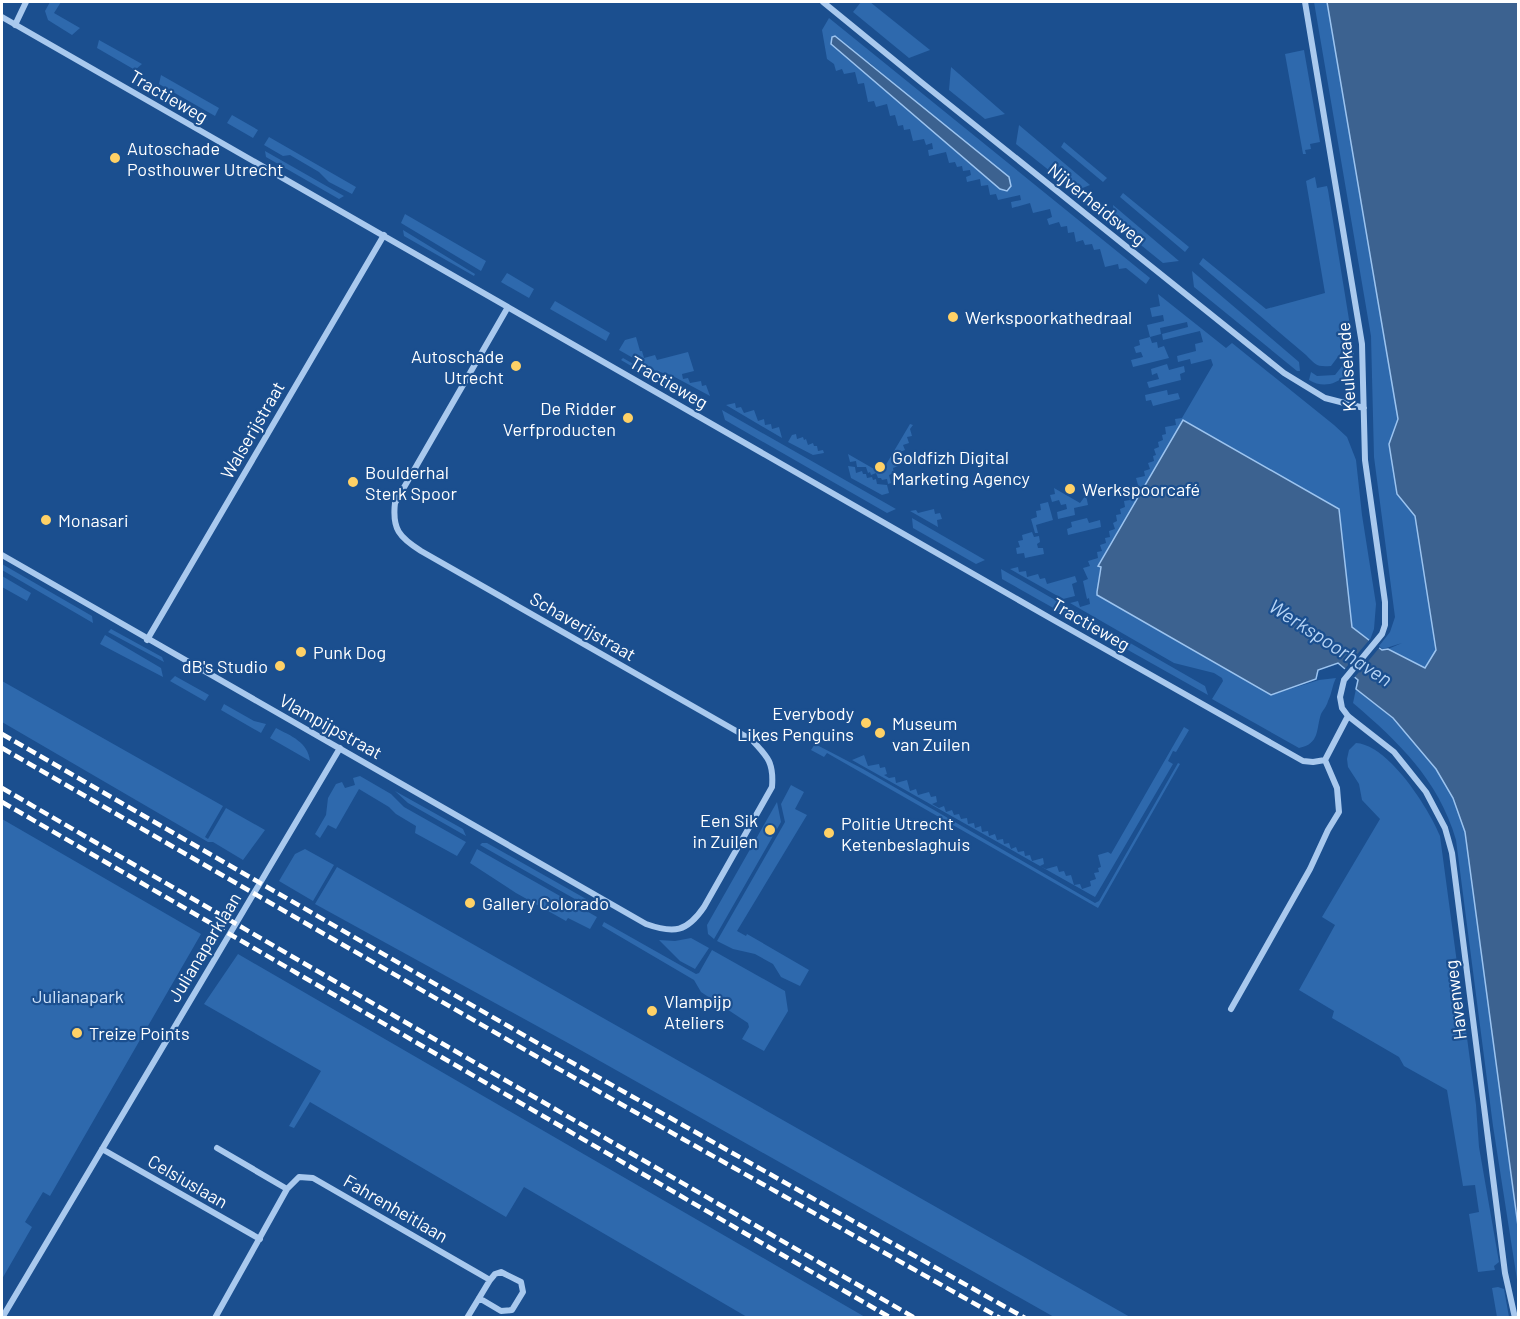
<svg xmlns="http://www.w3.org/2000/svg" width="1520" height="1319" viewBox="0 0 1520 1319" font-family="Barlow,sans-serif">
<rect width="100%" height="100%" fill="#1b4f8f"/>
<!-- green -->
<path fill="#2e69ad" fill-rule="evenodd" d="M50 2H61L54 13 80 28 72 35 48 20 45 11Z
M861 2H870L930 50 909 58 853 12Z
M1314 2H1327L1398 419 1389 444 1397 494 1415 516 1436 650 1425 668 1388 649 1402 643 1383 649 1379 646 1390 632 1395 617 1374 457 1371 336Z
M829 18 1150 278 1146 284 1126 268 1119 269 1118 264 1105 267 1100 249 1094 250 1092 244 1085 245 1083 240 1076 242 1074 232 1068 233 1067 226 1061 227 1059 222 1049 225 1047 219 1052 217 1050 209 1033 213 1030 203 1012 208 1011 202 1021 200 1020 195 998 200 996 194 990 195 988 185 981 186 980 179 967 182 966 177 971 175 970 170 963 171 962 166 957 167 955 162 949 163 946 152 929 156 928 150 933 149 932 143 926 145 924 139 913 141 910 129 904 130 903 125 898 126 895 115 890 116 887 104 876 107 874 101 868 102 864 83 858 84 855 72 844 74 842 69 836 71 834 64 827 59 822 30ZM831 44 870 63 912 99 1004 191Z
M99 40 142 64 135 70 97 48Z
M1304 50 1320 142 1310 144 1311 149 1305 150 1306 154H1303L1285 54Z
M951 67 1005 114 985 119 949 90Z
M161 75 219 108 215 116 159 84Z
M162 92 208 119 203 121 162 97Z
M232 115 258 130 253 138 227 123Z
M1019 125 1090 185 1075 191 1016 144Z
M269 137 356 187 352 194 329 182 319 172 290 155 283 156 264 145Z
M1064 142 1107 178 1103 182 1061 147Z
M265 151 344 196 339 199 266 157Z
M1315 177 1317 188 1327 186 1328 190 1352 338 1331 366C1316 367 1316 365 1306 355L1199 264 1203 258 1266 309 1325 293 1306 181Z
M1123 193 1189 247 1185 252 1120 197Z
M1113 205 1179 261 1163 263 1115 224Z
M405 214 486 261 481 271 401 223Z
M403 230 475 274 474 276 404 236Z
M1192 271 1299 362 1300 371H1297L1194 287Z
M507 273 534 289 529 298 501 282Z
M1158 294 1226 348 1232 343 1334 425 1347 437 1356 460 1362 515 1376 604 1374 629 1370 640 1352 627 1339 509 1183 420 1099 566 1102 567 1100 569 1097 592V595L1271 695 1319 680 1336 678C1332 686 1332 693 1328 701 1327 706 1323 710 1321 714 1316 729 1320 744 1299 748L1212 699 1223 681 1222 678 1214 673 1174 663 1070 603 1078 601 1080 607 1090 604 1089 598 1087 599 1083 581 1088 579 1083 568 1090 566 1088 561 1098 558 1097 552 1102 551 1100 545 1106 543 1105 538 1110 537 1109 531 1115 529 1113 523 1117 521 1116 515 1121 514 1120 509 1125 507 1124 501 1130 500 1128 494 1132 493 1131 487 1138 485 1136 478 1145 476 1144 471 1150 469 1148 463 1154 461 1153 456 1156 455 1154 449 1159 447 1158 442 1163 440 1162 435 1166 434 1165 427 1176 425 1175 419 1182 418 1213 365 1211 359 1191 364 1190 359 1178 362 1177 356 1196 351 1195 344 1203 342 1200 331 1163 340 1162 334 1188 327 1187 322 1160 328 1161 334 1150 337 1152 343 1157 342 1158 348 1164 346 1169 358 1133 367 1131 360 1143 357 1141 352 1136 353 1134 347 1140 345 1139 340 1150 337 1147 325 1164 321 1163 315 1152 317 1150 308 1160 306Z
M555 301 610 333 606 341 550 309Z
M636 337 640 351H642L644 358 655 355 657 360 688 352 694 371 682 374 683 379 688 378 690 383 701 381 702 386 706 385 710 396 671 375 656 371 619 350 625 340Z
M1354 351C1355 376 1330 393 1309 380L1311 372 1317 376 1335 375Z
M623 358 654 376 669 379 693 393 684 397 621 360Z
M1167 364 1169 370 1184 366 1185 372 1180 374 1181 380 1149 388 1147 382 1159 379 1157 373 1152 375 1151 369Z
M1167 390 1168 395 1178 393 1180 399 1153 406 1151 400 1146 401 1145 395Z
M735 403 736 408 741 407 744 413 754 410 758 421 764 419 765 425 771 424 772 429 779 427 782 438 726 405Z
M722 410 896 509 887 513 725 420Z
M910 424 913 425 910 429 912 436 907 437 909 443 903 445 905 450 900 452 901 458 896 459 898 466 893 468 894 473 889 475 891 483 888 484 887 479 882 480 881 478H878L876 473 871 475 870 472 868 473 866 467H857L856 461 850 462 848 454 881 473Z
M796 434 797 439 803 437 804 440 806 439 808 445 813 443 814 446H817L818 451 823 450 824 453 813 455 788 442 792 435Z
M848 466 855 467 856 473 862 471 863 474H866L867 478 872 477 873 480 876 479 877 484 887 485 889 493 882 495 851 478Z
M1054 488 1080 503 1086 495 1088 505 1074 508 1075 515 1058 519 1057 512 1067 509 1066 504 1061 505 1059 500 1052 502 1050 495 1055 494Z
M1048 502 1053 520 1036 525 1038 533H1035L1031 519 1037 517 1036 511 1041 510 1040 504Z
M934 509 935 514 940 513 942 519 937 520 938 527 910 511 916 510 918 513Z
M912 518 985 560 976 564 913 528Z
M1087 518 1089 523 1100 520 1101 527 1068 535 1067 529 1072 527 1071 522Z
M1032 532 1034 537 1039 536 1040 542 1037 544 1038 548H1043L1044 554 1025 558 1024 553 1017 554 1016 548 1020 547 1018 541 1023 540 1022 535Z
M2 564 92 616 93 623 2 570Z
M1018 567 1019 572 1026 571 1027 577 1038 574 1040 579 1045 578 1047 584 1075 576 1077 582 1072 584 1075 596 1063 599 1010 569Z
M1001 569 1205 686 1208 695 1002 579Z
M2 576 31 593 27 601 2 587Z
M111 629 162 657 164 662 108 632Z
M105 635 161 668 163 677 100 644Z
M175 676 209 695 205 701 170 681Z
M2 681 223 806 205 837 208 839 226 808 265 830 243 860 213 842H208L2 722Z
M1356 689 1392 718 1436 769 1453 798 1465 832 1518 1226V1286L1493 1126 1456 840C1439 781 1399 742 1353 703Z
M224 704 254 721 266 724 261 733 221 710Z
M1184 727 1189 730 1176 752 1173 751 1168 761 1173 764 1095 897 852 760 864 755 868 766 879 764 880 768 885 767 887 774 884 775 889 778 895 777 896 783 907 780 910 791 916 789 918 795 929 792 931 797 936 796 937 802 932 804 939 808 944 806 946 812 952 810 954 815 959 814 961 819 967 818 968 824 974 823 975 828 981 826 982 832 988 831 989 836 995 834 997 840 1003 839 1004 844 1009 843 1011 849 1016 847 1018 852 1024 851 1025 856 1030 855 1032 861 1043 858 1044 864 1040 866 1046 869 1057 866 1059 872 1064 871 1066 876 1071 875 1074 885 1080 884 1082 889 1091 886 1090 881 1096 879 1094 873 1099 872 1098 868 1101 867 1098 855 1108 852 1111 854Z
M276 728C291 736 308 742 310 761L270 738Z
M1356 743C1389 745 1429 809 1440 836L1476 1105 1479 1147 1499 1262 1494 1266 1495 1270 1478 1272 1469 1214 1479 1212 1475 1185 1463 1186 1447 1090 1404 1066 1399 1057 1332 1018 1334 1011 1299 990 1335 925 1322 917 1380 819 1362 800 1359 784 1348 767 1347 759 1349 750Z
M815 744 863 769 1095 903 1099 901 1178 763 1180 764 1098 908 827 753 824 757 811 750Z
M360 776 391 794 404 807 466 842 457 856 415 833 416 826 396 814 389 807 359 789 336 829 328 825 320 838 315 834 326 815 328 798 336 784 342 782 345 788 355 785 353 778Z
M791 785 804 792 795 809 807 815 737 931 746 936 747 934 809 970 800 986 781 977 773 964 755 954 733 949 717 941 785 822 781 804Z
M395 791 463 829 466 836 408 803Z
M777 802 781 822 714 939 708 934 707 925Z
M2 819 201 934 50 1196 43 1192 25 1222 32 1227 2 1279Z
M482 843H487L595 904 596 911 480 845Z
M305 849 334 865 313 901 279 881 295 854Z
M477 849 597 917 590 929 568 918 566 921 516 893 470 863Z
M337 867 1130 1317H1054L568 1043 315 904Z
M604 922 696 974 699 973 712 950 785 991 788 1011 764 1051 742 1039 749 1027 748 1023 701 992 694 980 602 926Z
M691 938 709 948 695 969 680 961 659 940 675 941Z
M238 954 865 1317H747L524 1187 506 1217 310 1102 294 1128 289 1126 321 1071 204 1004Z
M1498 1287 1504 1289 1509 1317H1497L1492 1288Z"/>
<!-- water -->
<path fill="#3c6290" stroke="#9cc4f0" stroke-width="1.5" d="M1327 2H1518V1226L1465 832 1453 798 1436 769 1393 718 1356 689 1358 680 1338 663 1318 670 1316 679 1271 695 1097 595V592L1101 567 1098 566 1183 420 1339 509 1352 627 1382 650 1388 649 1425 668 1436 650 1415 516 1397 494 1389 444 1398 419Z
M835 36 1009 177 1011 186 1007 191 1000 189 831 44 832 37Z"/>
<!-- pier -->
<path fill="#1b4f8f" d="M1370 639 1380 647 1354 678 1344 670Z"/>
<g fill="none" stroke-linecap="round" stroke-linejoin="round">
<!-- minor -->
<path stroke="#a9c9ee" stroke-width="6" d="M823 2 921 82 1284 373 1325 398 1364 408
M1305 2 1362 344 1365 460 1385 602V625L1382 634 1344 680 1340 697 1342 708 1348 716 1394 752 1426 792 1445 828 1452 853 1505 1273 1515 1318
M2 17 1050 618 1303 761 1313 762 1325 760 1348 716
M15 25 26 2
M2 555 646 924C674 934 687 932 704 907L772 787C774 763 768 757 752 740L421 551C399 537 392 529 395 503L508 307
M147 640 384 235
M1231 1009 1310 869 1328 830 1339 812 1337 788 1325 760
M102 1149 260 1239
M287 1189 299 1177 313 1178 490 1280
M2 1318 340 748
M215 1318 287 1189 217 1148
M467 1318 490 1280 495 1274 501 1272 521 1282 523 1292 512 1310 501 1311 479 1298"/>
<!-- rail -->
<path stroke="#fff" stroke-width="4.5" stroke-dasharray="10 4.5" stroke-linecap="butt" d="M2 734 541 1045 1025 1318
M2 748 534 1055 1000 1318
M2 788 915 1318
M2 802 891 1318"/>
</g>
<!-- markers -->
<g fill="#ffd166" stroke="#1b4f8f" stroke-width="2">
<circle cx="115" cy="158" r="6"/>
<circle cx="953" cy="317" r="6"/>
<circle cx="516" cy="366" r="6"/>
<circle cx="628" cy="418" r="6"/>
<circle cx="880" cy="467" r="6"/>
<circle cx="353" cy="482" r="6"/>
<circle cx="1070" cy="489" r="6"/>
<circle cx="46" cy="520" r="6"/>
<circle cx="301" cy="652" r="6"/>
<circle cx="280" cy="666" r="6"/>
<circle cx="866" cy="723" r="6"/>
<circle cx="880" cy="733" r="6"/>
<circle cx="770" cy="830" r="6"/>
<circle cx="829" cy="833" r="6"/>
<circle cx="470" cy="903" r="6"/>
<circle cx="652" cy="1011" r="6"/>
<circle cx="77" cy="1033" r="6"/>
</g>
<g text-anchor="middle" dominant-baseline="central" stroke-width="4.5" stroke-linejoin="round" paint-order="stroke">
<!-- street labels -->
<g font-size="18" fill="#fff" stroke="#1b4f8f">
<text transform="translate(169 96) rotate(30)">Tractieweg</text>
<text transform="translate(1097 204) rotate(39)">Nijverheidsweg</text>
<text transform="translate(1346 367) rotate(-94)">Keulsekade</text>
<text transform="translate(669 382) rotate(30)">Tractieweg</text>
<text transform="translate(252 430) rotate(-60)">Walserijstraat</text>
<text transform="translate(1091 624) rotate(30)">Tractieweg</text>
<text transform="translate(583 626) rotate(30)">Schaverijstraat</text>
<text transform="translate(331 726) rotate(29)">Vlampijpstraat</text>
<text transform="translate(204 947) rotate(-59)">Julianaparklaan</text>
<text transform="translate(1455 1000) rotate(-97)">Havenweg</text>
<text transform="translate(188 1181) rotate(30)">Celsiuslaan</text>
<text transform="translate(396 1208) rotate(30)">Fahrenheitlaan</text>
</g>
<!-- poi labels -->
<g font-size="18" fill="#fff" stroke="#1b4f8f" text-anchor="start">
<text x="127" y="148">Autoschade<tspan x="127" dy="21">Posthouwer Utrecht</tspan></text>
<text x="965" y="317">Werkspoorkathedraal</text>
<text x="504" y="356" text-anchor="end">Autoschade<tspan x="504" dy="21">Utrecht</tspan></text>
<text x="616" y="408" text-anchor="end">De Ridder<tspan x="616" dy="21">Verfproducten</tspan></text>
<text x="892" y="457">Goldfizh Digital<tspan x="892" dy="21">Marketing Agency</tspan></text>
<text x="365" y="472">Boulderhal<tspan x="365" dy="21">Sterk Spoor</tspan></text>
<text x="1082" y="489">Werkspoorcafé</text>
<text x="58" y="520">Monasari</text>
<text x="313" y="652">Punk Dog</text>
<text x="268" y="666" text-anchor="end">dB's Studio</text>
<text x="854" y="713" text-anchor="end">Everybody<tspan x="854" dy="21">Likes Penguins</tspan></text>
<text x="892" y="723">Museum<tspan x="892" dy="21">van Zuilen</tspan></text>
<text x="758" y="820" text-anchor="end">Een Sik<tspan x="758" dy="21">in Zuilen</tspan></text>
<text x="841" y="823">Politie Utrecht<tspan x="841" dy="21">Ketenbeslaghuis</tspan></text>
<text x="482" y="903">Gallery Colorado</text>
<text x="664" y="1001">Vlampijp<tspan x="664" dy="21">Ateliers</tspan></text>
<text x="89" y="1033">Treize Points</text>
</g>
<!-- park labels -->
<g font-size="18" fill="#cfe3fa" stroke="#1b4f8f">
<text x="78" y="996">Julianapark</text>
</g>
<!-- water labels -->
<g font-size="20" font-style="italic" fill="#b5d3f5" stroke="#1b4f8f">
<text transform="translate(1331 642) rotate(33)">Werkspoorhaven</text>
</g>
</g>
<!-- border -->
<rect width="1520" height="1319" fill="none" stroke="#ffffff" stroke-width="6"/>
</svg>
